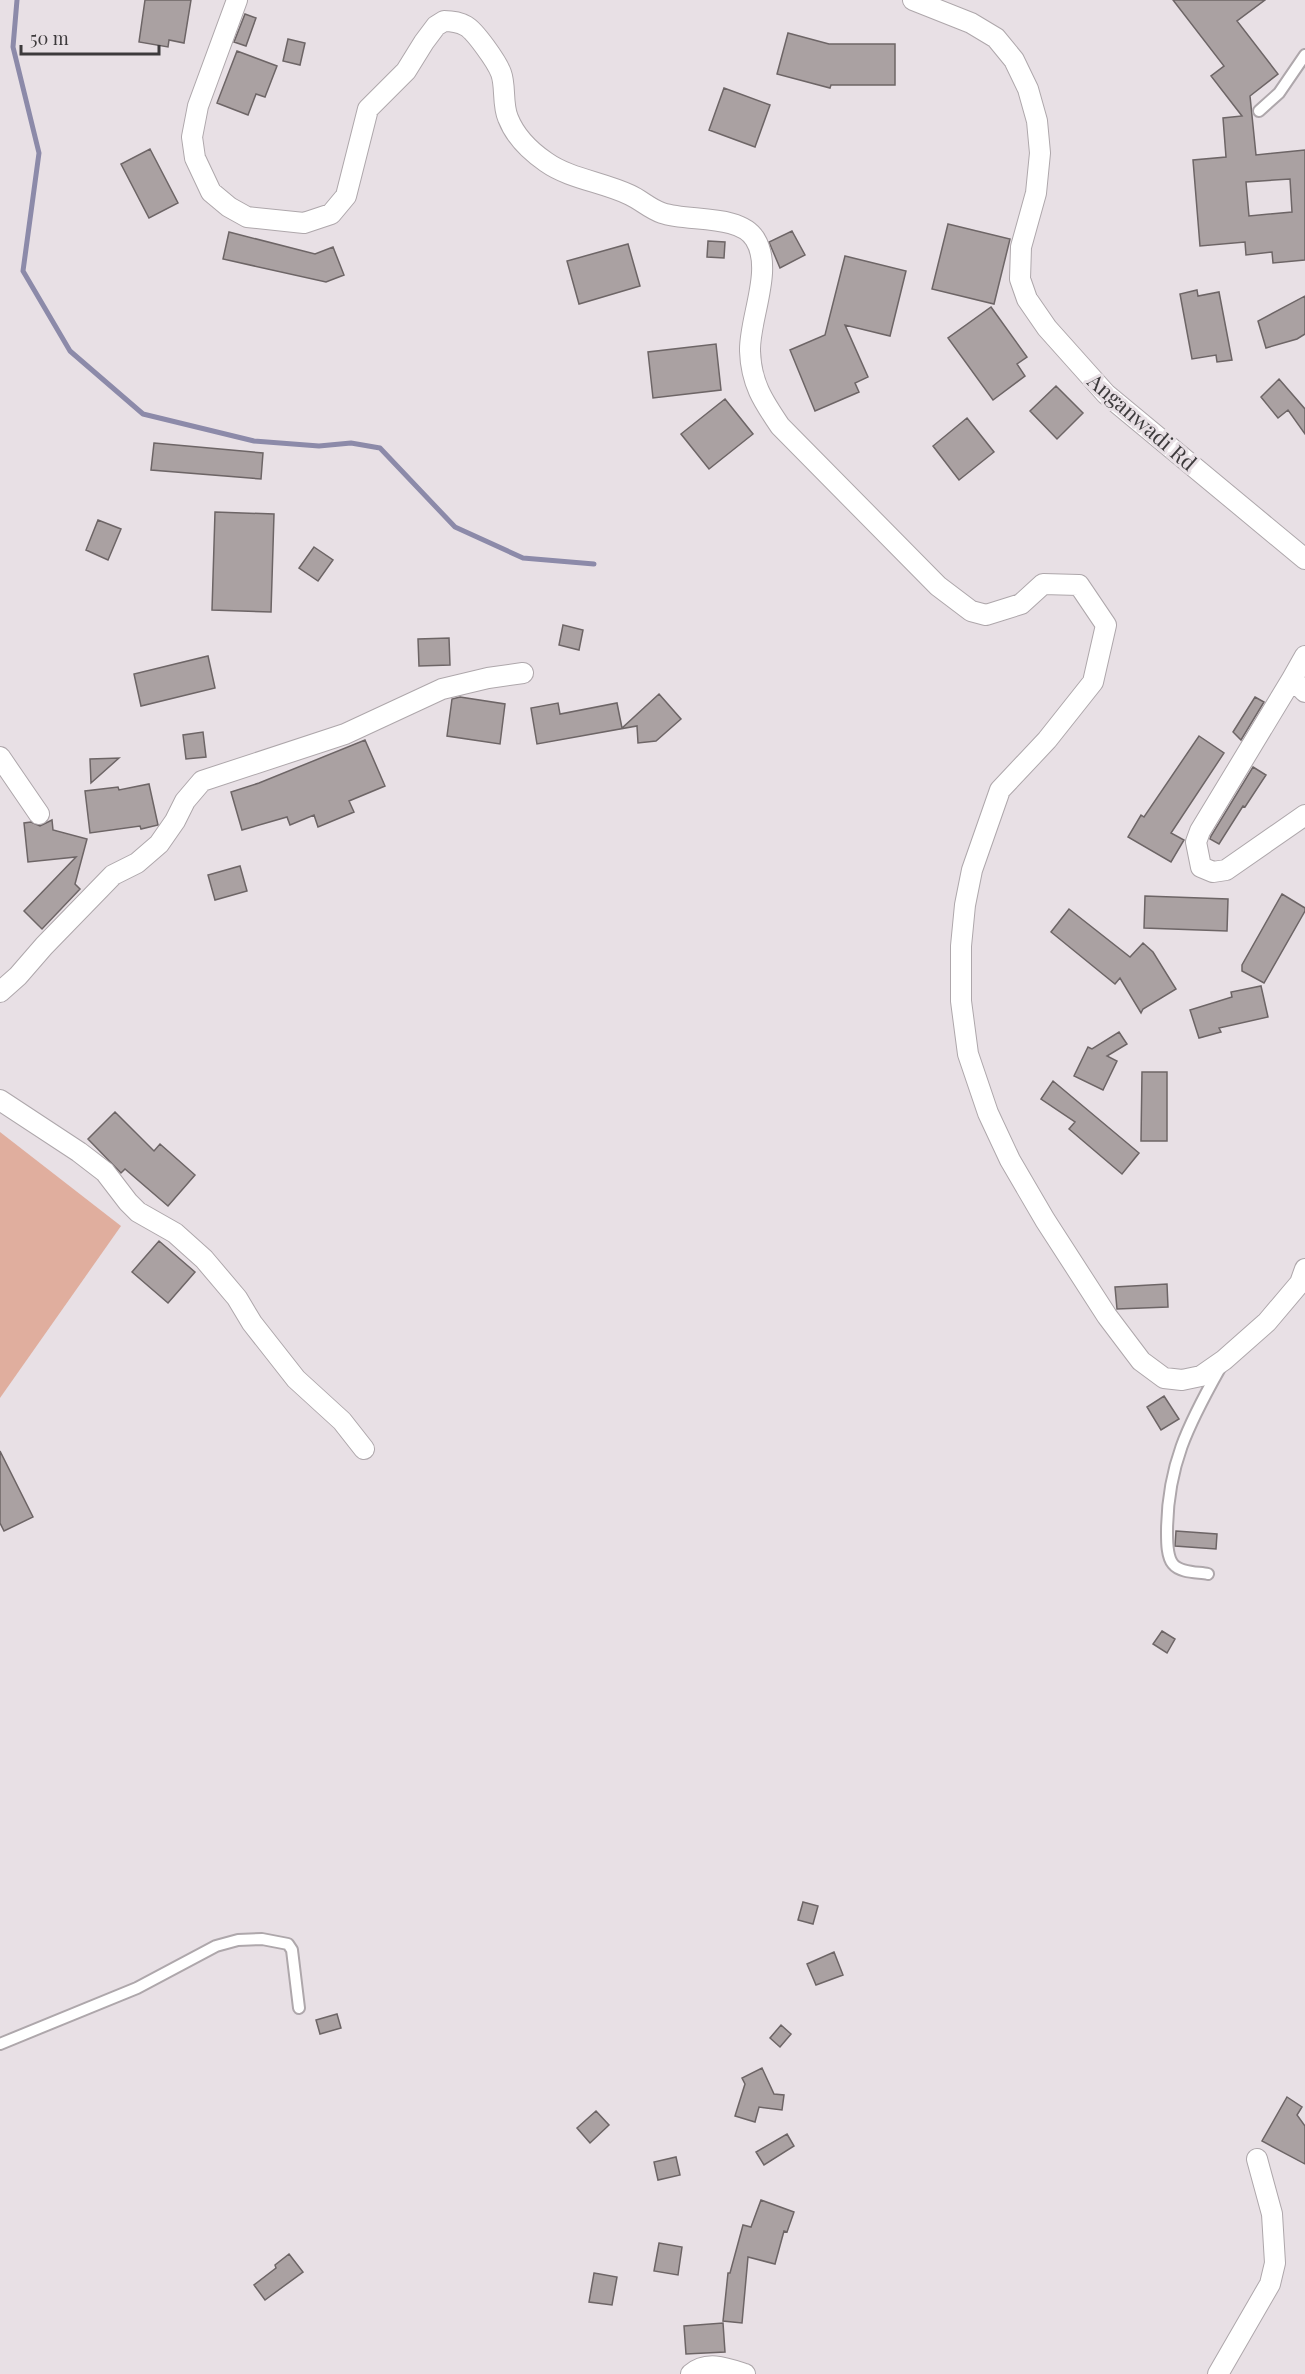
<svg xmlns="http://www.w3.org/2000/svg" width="1305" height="2374" viewBox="0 0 1305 2374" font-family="'Playfair Display',serif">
<rect width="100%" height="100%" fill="#e8e0e5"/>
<!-- green -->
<path fill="#e0ae9e" d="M0 1132 121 1226 0 1398Z"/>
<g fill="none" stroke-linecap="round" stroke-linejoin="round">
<!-- stream -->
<path stroke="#8c8aa9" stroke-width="5" d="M17 0 13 47 39 153 23 271 70 351 143 414 254 441 319 446 351 443 380 448 455 527 523 558 594 564"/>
</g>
<!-- building -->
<path fill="#aaa1a2" stroke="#6d6566" stroke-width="1.5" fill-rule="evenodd" d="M145 0H191L184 43 169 40 168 47 139 42Z
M1173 0H1265L1237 21 1278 74 1250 96 1256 155 1305 150V260L1273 263 1272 252 1246 255 1245 242 1200 246 1193 160 1226 157 1223 118 1242 116 1211 76 1224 66ZM1290 179 1292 212 1249 216 1246 182Z
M245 14 256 18 246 46 234 42Z
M788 33 829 44H895V85H831L830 88 777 74Z
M288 39 305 43 300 65 283 61Z
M237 51 277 66 265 97 256 94 248 115 217 103Z
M724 88 770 105 755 147 709 130Z
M150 149 178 203 149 218 121 164Z
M948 224 1010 239 994 304 932 289Z
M792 231 805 255 780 268 769 242Z
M229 232 315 254 333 247 344 275 326 282 223 259Z
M708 241 725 242 724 258 707 257Z
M628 244 640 286 579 304 567 261Z
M845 256 906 271 890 336 845 325 868 377 855 383 859 392 815 411 790 350 825 335Z
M1197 290 1198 296 1219 292 1232 360 1217 362 1216 355 1192 359 1180 294Z
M1305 296V334L1297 339 1266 348 1258 321Z
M991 307 1027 357 1017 364 1025 376 993 400 948 338Z
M716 344 721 390 653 398 648 352Z
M1279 379 1305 409V434L1288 410 1278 418 1261 397Z
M1056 386 1083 413 1057 439 1030 411Z
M725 399 753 434 709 469 681 434Z
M967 418 994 452 959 480 933 446Z
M154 443 263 453 261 479 151 470Z
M215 512 274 514 271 612 212 610Z
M98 520 121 529 108 560 86 550Z
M314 547 333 560 318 581 299 568Z
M563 625 583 630 579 650 559 645Z
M449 638 450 665 419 666 418 639Z
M208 656 215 688 141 706 134 674Z
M659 694 681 719 656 741 638 743 637 726 537 744 531 708 558 703 560 714 617 703 622 728Z
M460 697 505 704 500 744 447 736 452 699Z
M1255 697 1264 702 1241 740 1233 732Z
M203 732 206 757 186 759 183 735Z
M1199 736 1224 753 1171 833 1184 840 1171 862 1128 837 1141 815 1144 817Z
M365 740 385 786 349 801 354 812 318 827 314 815 290 825 287 817 242 830 231 792 259 783Z
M119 758 91 783 90 759Z
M1253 767 1266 775 1245 807 1243 806 1219 844 1210 839 1211 836Z
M149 784 158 825 141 829 140 826 90 833 85 791 118 787 119 790Z
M52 820 53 830 87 839 75 884 80 889 42 929 24 911 76 857 28 862 24 823 31 822 40 826Z
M240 866 247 891 215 900 208 875Z
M1282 894 1305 908V911L1264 983 1242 971V965Z
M1145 896 1228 899 1227 931 1144 928Z
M1069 909 1130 957 1143 943 1153 952 1176 989 1143 1009 1141 1013 1120 978 1115 984 1051 932Z
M1261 986 1268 1017 1219 1028 1221 1032 1199 1038 1190 1010 1232 997 1231 992Z
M1119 1032 1127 1044 1107 1056 1117 1061 1103 1090 1074 1076 1088 1047 1092 1049Z
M1142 1072H1167V1141H1141Z
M1053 1081 1139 1153 1122 1174 1069 1129 1075 1122 1041 1099Z
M115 1112 154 1151 160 1144 195 1175 168 1206 125 1169 121 1173 88 1139Z
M159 1241 195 1272 168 1303 132 1272Z
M1167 1284 1168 1307 1117 1309 1115 1287Z
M1164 1396 1179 1419 1161 1430 1147 1407Z
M0 1451 33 1517 4 1531 0 1523Z
M1176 1531 1217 1534 1216 1549 1175 1546Z
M1162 1631 1175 1639 1167 1653 1153 1644Z
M803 1902 818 1906 813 1924 798 1920Z
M834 1952 843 1975 816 1985 807 1964Z
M337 2014 341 2028 320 2034 316 2020Z
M781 2025 791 2034 780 2047 770 2038Z
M762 2068 774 2094 784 2095 782 2110 759 2107 755 2122 735 2116 745 2084 742 2078Z
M1287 2097 1302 2107 1297 2115 1305 2126V2164L1262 2141Z
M596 2111 609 2125 590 2143 577 2128Z
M787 2134 794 2146 764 2165 756 2152Z
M676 2157 680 2175 658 2180 654 2162Z
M761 2200 794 2212 787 2232 784 2231 775 2264 748 2257 742 2323 723 2321 728 2273H730L743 2225 751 2227Z
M659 2243 682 2247 678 2275 654 2271Z
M289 2254 303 2272 265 2300 254 2285 276 2268 275 2265Z
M594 2273 617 2277 612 2305 589 2302Z
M723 2323 725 2352 686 2354 684 2326Z"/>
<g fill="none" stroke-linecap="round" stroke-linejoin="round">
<!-- lane casing -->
<g stroke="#aea7ab" stroke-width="14">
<path id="lane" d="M1259 111 1279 93 1305 55
M1208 1574C1198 1572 1180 1573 1173 1564 1167 1557 1167 1542 1167 1533 1167 1466 1188 1425 1220 1368
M0 2044 137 1988 216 1946 238 1940 262 1939 288 1944 292 1950 299 2008"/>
</g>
<!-- street casing -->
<g stroke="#aea7ab" stroke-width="22">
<path id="street" d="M237 0 198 106 192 137 195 158 211 192 229 207 247 217 304 223 331 214 346 196 368 109 406 71 424 42 436 26 444 21C451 21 459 22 466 26 475 31 497 62 501 73 506 86 502 104 508 118 515 136 530 151 546 162 570 179 603 182 630 195 641 200 650 209 662 213 688 222 740 214 755 239 774 269 749 319 750 351 751 383 763 401 780 426L938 586 971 611 986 615 1021 604 1043 584 1079 585 1106 625 1093 682 1047 740 1000 790 972 870 965 905 961 946V1001L968 1054 988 1113 1010 1160 1045 1220 1107 1316 1141 1361 1164 1378 1182 1380 1201 1376 1224 1360 1267 1322 1300 1283 1305 1269
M913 0 971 23 996 38 1014 60 1028 89 1037 121 1040 153 1036 193 1021 247 1020 279 1027 299 1047 328 1106 394 1305 559
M1305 656 1292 679 1305 692
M1292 679 1200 831 1196 842 1201 867 1213 872 1226 870 1305 815
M0 757 39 814
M0 992 18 976 44 946 113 875 137 863 159 844 175 821 185 801 202 781 345 734 442 689 488 678 523 673
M0 1100 79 1152 105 1172 128 1202 138 1212 175 1233 204 1259 237 1298 252 1323 296 1379 342 1421 364 1449
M691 2374C707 2360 727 2368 745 2374
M1218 2374 1270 2284 1275 2263 1272 2214 1257 2159"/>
</g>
<!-- lane -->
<use href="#lane" stroke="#fff" stroke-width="10"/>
<!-- street -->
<use href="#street" stroke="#fff" stroke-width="20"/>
</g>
<g text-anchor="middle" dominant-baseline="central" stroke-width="6" stroke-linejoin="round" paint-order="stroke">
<!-- street labels -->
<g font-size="21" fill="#3d3a3c" stroke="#e8e0e5">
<text transform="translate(1143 421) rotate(41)">Anganwadi Rd</text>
</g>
</g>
<!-- scale -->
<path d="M21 45v9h138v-9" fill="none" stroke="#3d3a3c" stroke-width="3"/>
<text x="30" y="45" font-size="18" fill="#3d3a3c" stroke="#e8e0e5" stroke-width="4.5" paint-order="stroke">50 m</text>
</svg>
